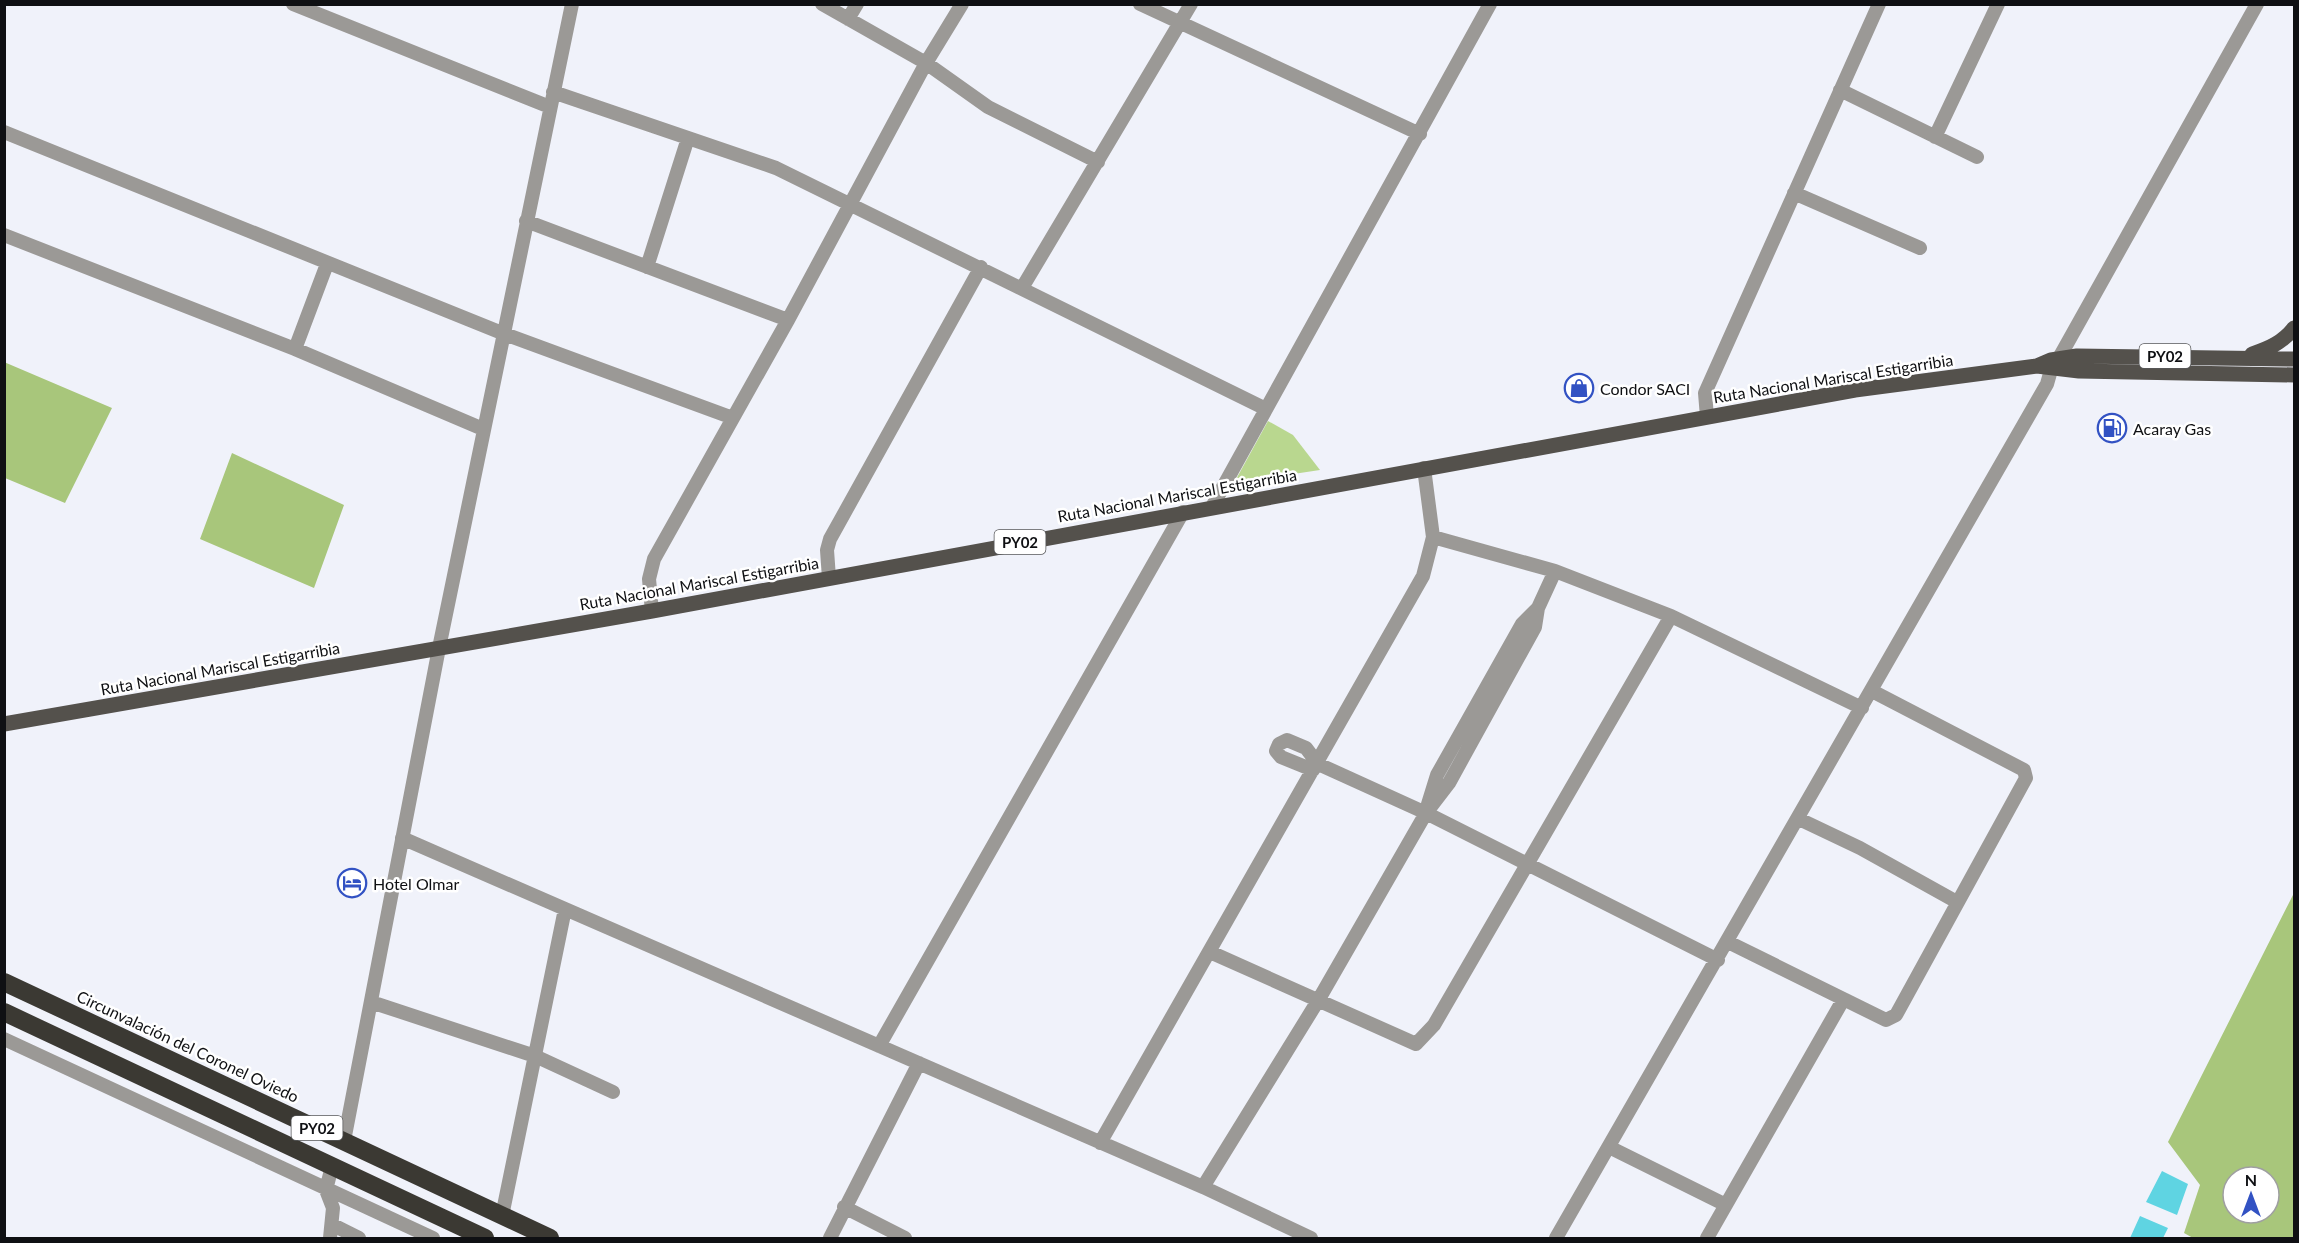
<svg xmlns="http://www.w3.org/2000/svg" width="2299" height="1243" viewBox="0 0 2299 1243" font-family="Lato,sans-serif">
<rect width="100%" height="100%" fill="#f0f2fa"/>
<!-- green -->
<path fill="#b9d78f" d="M1268 421 1293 435 1320 470 1234 483Z"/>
<!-- forest -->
<path fill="#a8c67b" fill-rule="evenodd" d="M4 362 112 408 65 503 5 478Z
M232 453 344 505 314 588 200 539Z
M2294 893V1238H2193L2184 1233 2200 1185 2168 1142ZM2233 1177H2269V1213H2233Z"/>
<!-- water -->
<path fill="#5fd4e2" d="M2162 1171 2188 1184 2177 1215 2146 1202Z
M2140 1216 2168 1228 2163 1238H2130Z"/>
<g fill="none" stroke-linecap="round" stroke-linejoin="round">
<!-- minor -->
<path stroke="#9b9996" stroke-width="14" d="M293 4 550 107
M822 4 926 63 988 107 1098 162
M1140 4 1420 134
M848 19 857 4
M1840 90 1977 157
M553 92 776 168 1266 409
M4 132 502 333 733 418
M1935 137 1998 4
M1794 193 1920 248
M526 221 788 320
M4 235 295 349 483 429
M647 267 688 138
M1022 288 1191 4
M295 349 327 264
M2059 358 2257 4
M1707 417 1705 393 1879 4
M1212 507 1490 4
M1433 537 1555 571 1671 616 1862 708
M829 578 827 550 830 539 981 267
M652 611 649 579 654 559 788 320 926 63 962 4
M1313 770 1281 757 1276 751 1279 744 1287 740 1306 748 1318 764 1426 813 1718 960
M1428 804 1437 775 1522 624 1538 608
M1799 819 1860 848 1957 902
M402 838 1203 1187
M1728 942 1886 1020 1896 1015 2026 778 2024 770 1872 691
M1210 952 1416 1044 1434 1025 1671 616
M371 1002 535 1056 613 1092
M4 1039 433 1238
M879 1046 1183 512
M344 1141 439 648 572 4
M1100 1143 1423 576 1433 537 1424 468
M1609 1147 1726 1205
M844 1207 905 1238
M502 1216 565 909
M333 1225 359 1238
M330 1238 333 1208 326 1190 332 1166
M830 1238 919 1063
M1311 1238 1203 1187 1319 999 1426 813 1449 783 1535 627 1538 608 1555 571
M1556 1238 2047 384 2051 370
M1707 1238 1843 1000"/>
<!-- major -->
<path stroke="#54514c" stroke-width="15" d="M2252 354C2270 348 2283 342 2294 328
M2037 366 2079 371 2294 375
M4 724 652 611 1855 390 2037 366 2051 360 2077 356 2294 359"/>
<!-- highway -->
<path stroke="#3b3933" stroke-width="18" d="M4 982 550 1238
M4 1012 485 1238"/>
</g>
<!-- icons -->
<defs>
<g id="shop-ring" transform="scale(1.5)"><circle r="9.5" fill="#fff" stroke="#3252c3" stroke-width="1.5"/><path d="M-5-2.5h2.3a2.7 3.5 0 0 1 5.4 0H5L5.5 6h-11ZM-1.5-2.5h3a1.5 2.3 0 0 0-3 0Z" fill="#3252c3"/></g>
<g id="fuel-ring" transform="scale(1.5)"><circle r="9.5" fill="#fff" stroke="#3252c3" stroke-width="1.5"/><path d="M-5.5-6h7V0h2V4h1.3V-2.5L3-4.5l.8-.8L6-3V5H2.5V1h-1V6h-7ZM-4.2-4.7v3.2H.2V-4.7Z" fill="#3252c3"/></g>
<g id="hotel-ring" transform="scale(1.5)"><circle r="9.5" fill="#fff" stroke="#3252c3" stroke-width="1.5"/><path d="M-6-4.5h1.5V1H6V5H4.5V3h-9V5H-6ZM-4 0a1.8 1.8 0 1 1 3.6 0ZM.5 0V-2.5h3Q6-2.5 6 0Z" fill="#3252c3"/></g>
</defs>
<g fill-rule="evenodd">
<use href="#shop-ring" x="1579" y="388"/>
<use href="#fuel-ring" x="2112" y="428"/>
<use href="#hotel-ring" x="352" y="883"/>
</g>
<g text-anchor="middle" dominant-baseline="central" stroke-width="5" stroke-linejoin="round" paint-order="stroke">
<!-- shield labels -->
<g fill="#fff" stroke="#57585a" stroke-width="1.5">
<rect x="2139.5" y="344" width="51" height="24" rx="4.5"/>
<rect x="994.5" y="530" width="51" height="24" rx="4.5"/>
<rect x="291.5" y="1116" width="51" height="24" rx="4.5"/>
</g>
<g font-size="15" font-weight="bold" fill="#0f1013">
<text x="2165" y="356">PY02</text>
<text x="1020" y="542">PY02</text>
<text x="317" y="1128">PY02</text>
</g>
<!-- street labels -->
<g font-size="16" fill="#0f1013" stroke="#fff">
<text transform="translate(1833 378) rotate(-9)">Ruta Nacional Mariscal Estigarribia</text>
<text transform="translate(1177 495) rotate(-10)">Ruta Nacional Mariscal Estigarribia</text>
<text transform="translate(699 583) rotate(-10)">Ruta Nacional Mariscal Estigarribia</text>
<text transform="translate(220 668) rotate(-10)">Ruta Nacional Mariscal Estigarribia</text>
<text transform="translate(188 1046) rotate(25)">Circunvalación del Coronel Oviedo</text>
</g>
<!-- poi labels -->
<g font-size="16" fill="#0f1013" stroke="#fff" text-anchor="start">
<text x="1600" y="388">Condor SACI</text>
<text x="2133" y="428">Acaray Gas</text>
<text x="373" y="883">Hotel Olmar</text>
</g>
</g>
<!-- border -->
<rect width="2299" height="1243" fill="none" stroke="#0f1013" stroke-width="12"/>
<!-- north arrow -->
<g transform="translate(2251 1195)"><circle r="28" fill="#ffffff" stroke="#9f9fa1" stroke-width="1.5"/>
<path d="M0-4.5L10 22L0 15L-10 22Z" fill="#3252c3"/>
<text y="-9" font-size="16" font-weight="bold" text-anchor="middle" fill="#0f1013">N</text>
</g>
</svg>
